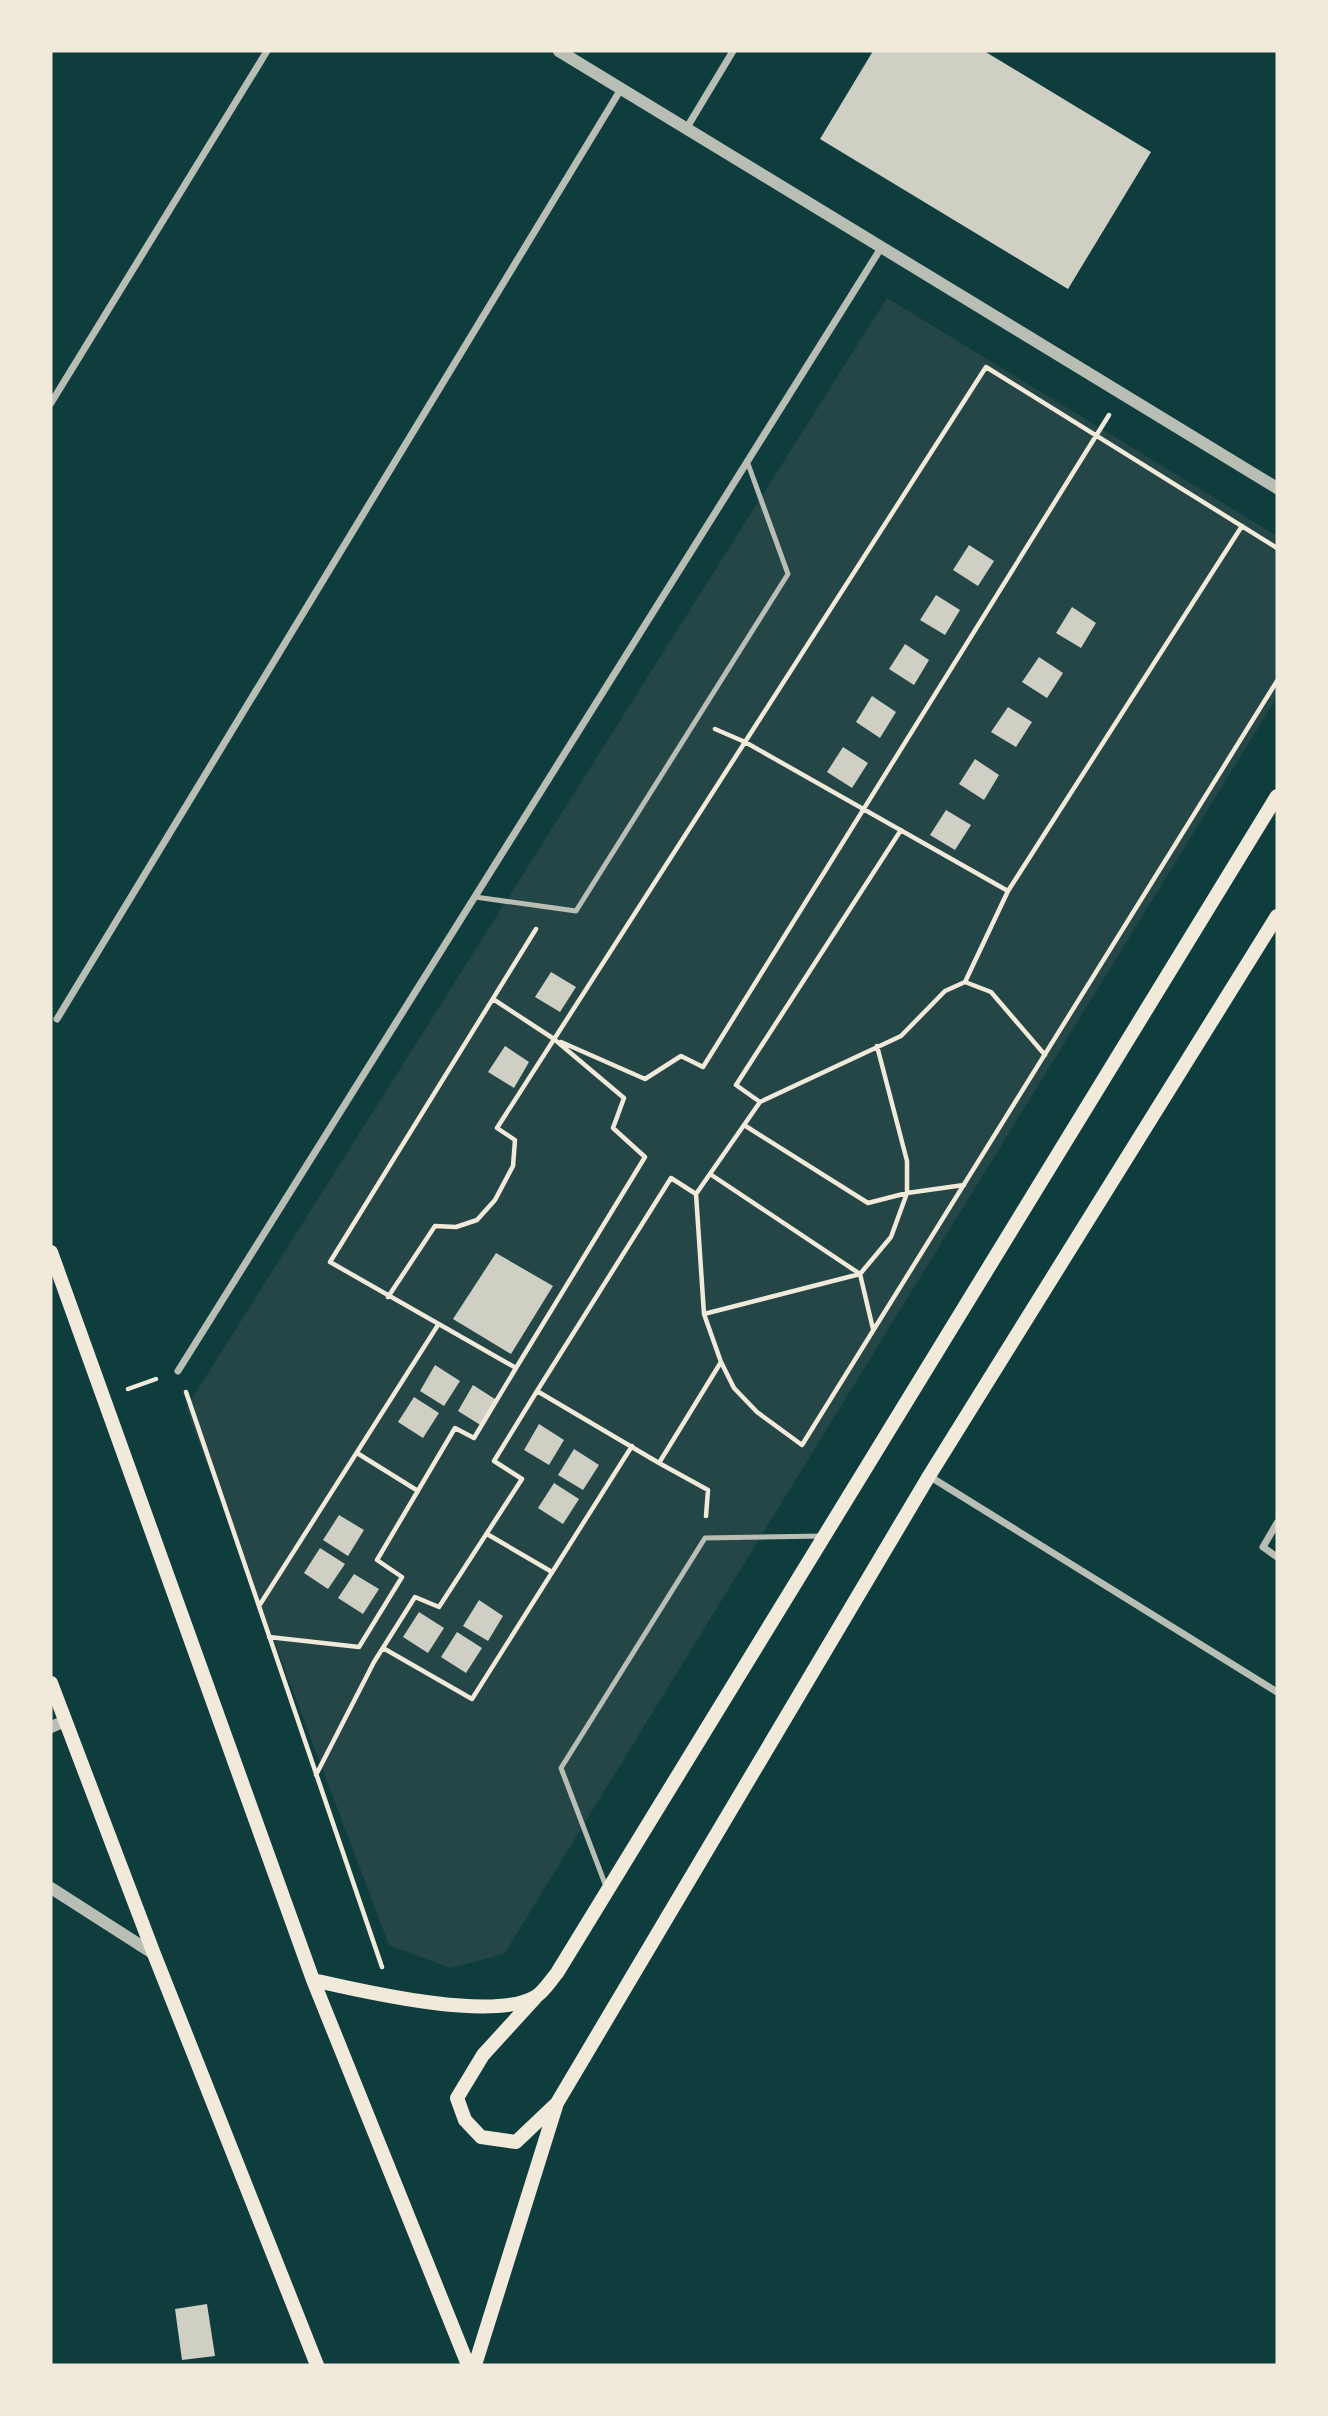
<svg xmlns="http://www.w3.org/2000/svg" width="1328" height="2416" viewBox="0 0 1328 2416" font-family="'Noto Sans',sans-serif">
<rect width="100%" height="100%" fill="#0f3d3e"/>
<!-- green -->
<path fill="#244646" d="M887 298 1277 536V697L504 1954 450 1968 389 1945 186 1408Z"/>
<!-- building -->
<path fill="#cfcfc3" d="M873 51H984L1151 152 1068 289 820 139Z
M969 545 994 561 978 586 953 570Z
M936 595 960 610 945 635 920 620Z
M1072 607 1096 623 1081 648 1056 633Z
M905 644 929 660 914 685 889 669Z
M1039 657 1063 673 1047 698 1022 682Z
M872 696 896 712 880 738 856 722Z
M1008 707 1032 722 1016 747 991 732Z
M843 747 868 763 852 788 827 772Z
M975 759 999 775 984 800 959 784Z
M946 810 971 825 955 850 930 835Z
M551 972 576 987 560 1012 535 997Z
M505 1046 529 1062 514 1088 488 1072Z
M496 1253 553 1286 511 1354 453 1319Z
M435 1365 460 1381 444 1406 420 1391Z
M473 1385 498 1401 482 1426 458 1411Z
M414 1397 439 1413 423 1438 398 1422Z
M539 1424 564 1440 549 1465 524 1450Z
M574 1449 599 1465 583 1490 558 1475Z
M554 1483 579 1499 563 1524 538 1508Z
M339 1515 364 1530 348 1556 323 1540Z
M320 1548 345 1564 328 1589 304 1573Z
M354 1574 379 1589 363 1614 338 1598Z
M479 1600 503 1616 488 1641 463 1626Z
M419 1612 444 1628 428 1653 403 1637Z
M457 1632 482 1648 466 1673 441 1657Z
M207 2304 215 2356 182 2360 175 2309Z"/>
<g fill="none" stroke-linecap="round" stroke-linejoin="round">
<!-- path -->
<path stroke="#f1e9da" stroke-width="4.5" d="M715 729 745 742 1008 891
M965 982 1008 891 1242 526
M493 999 554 1039 624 1098 613 1128 645 1157 516 1368 330 1262 536 929
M561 1042 645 1079 681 1056 703 1067 1109 415
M760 1102 736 1085 901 830
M744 1125 868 1203 907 1193 964 1185
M710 1174 860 1274 873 1329
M696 1194 760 1102 901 1036 945 991 965 982 991 992 1045 1055
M388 1297 435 1226 456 1227 477 1220 495 1200 513 1166 515 1140 497 1128 986 367 1277 548
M704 1314 860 1274 891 1237 907 1193V1161L877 1046
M721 1362 659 1463 537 1391 671 1178 696 1194 704 1314 721 1362 734 1388 757 1412 802 1445 1277 681
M128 1389 156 1379
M186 1392 382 1967
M357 1453 418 1491
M659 1463 708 1490 706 1516
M487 1534 552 1572
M259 1606 438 1325
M269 1637 359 1647 402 1577 377 1560 455 1428 474 1438 516 1368
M383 1648 472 1699 632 1446
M316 1775 374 1662 415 1597 439 1607 522 1479 494 1461 537 1391"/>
<!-- service -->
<path stroke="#b8beb3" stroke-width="5" d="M475 897 576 911 788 574 747 461
M607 1889 561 1768 705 1538 823 1536"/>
<!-- minor -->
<path stroke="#b8beb3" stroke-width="7" d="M686 129 733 51
M51 403 267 51
M57 1019 621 89
M178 1371 881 248
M929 1476 1277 1692
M1277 1523 1263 1547 1277 1557"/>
<!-- tertiary -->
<path stroke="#b8beb3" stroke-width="12" d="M559 51 1277 488
M51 1727 65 1721
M51 1888 154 1954"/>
<!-- secondary -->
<path stroke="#f1e9da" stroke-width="14" d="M51 1252 313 1980 468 2365
M51 1683 154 1954 317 2365
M313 1980C362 1991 492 2022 535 1997 543 1993 551 1980 557 1973L1277 796
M535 1998 483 2055 457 2098 465 2120 481 2137 516 2142 555 2105
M475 2365 557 2103 929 1476 1277 916"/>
</g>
<!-- border -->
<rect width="1328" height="2416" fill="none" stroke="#f1e9da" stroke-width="105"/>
</svg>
